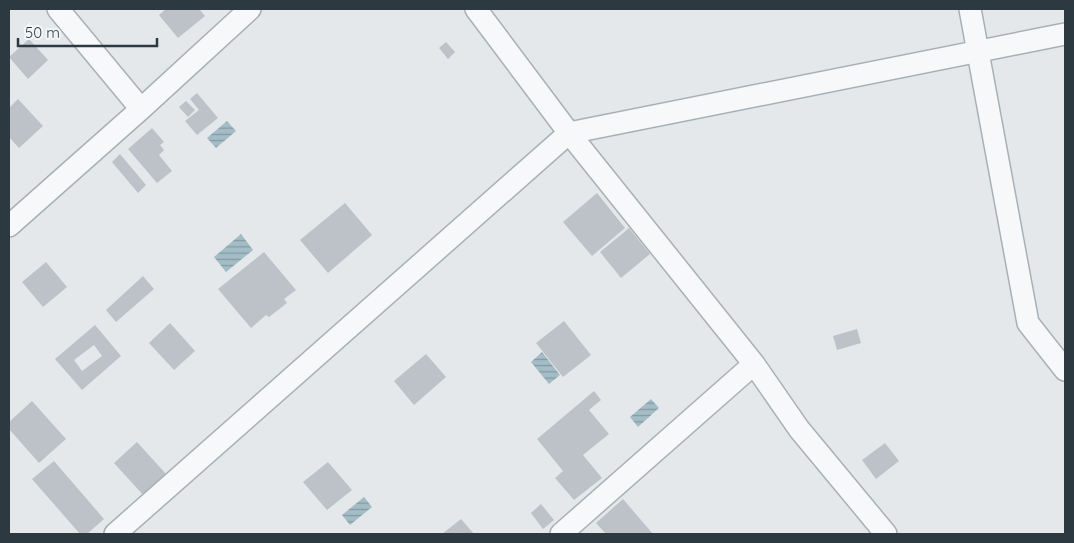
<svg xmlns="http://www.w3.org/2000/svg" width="1074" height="543" viewBox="0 0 1074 543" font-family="Quicksand,sans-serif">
<defs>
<pattern id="water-rules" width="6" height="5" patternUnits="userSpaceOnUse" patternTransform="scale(1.25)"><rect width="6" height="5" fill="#a3bcc6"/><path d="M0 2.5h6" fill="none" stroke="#859aa2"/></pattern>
</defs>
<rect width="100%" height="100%" fill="#e4e8ea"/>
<!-- water -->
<path fill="url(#water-rules)" d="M227 121 236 131 216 148 207 138Z
M241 234 253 250 226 272 214 257Z
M542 352 560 375 549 384 531 362Z
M651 399 659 408 638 427 630 417Z
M364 497 372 507 350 525 342 515Z"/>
<!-- building -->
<path fill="#bcc2c7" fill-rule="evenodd" d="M166 9H199L205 16 178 38 159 15Z
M29 39 48 60 28 79 9 57Z
M446 42 455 52 448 59 439 48Z
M197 93 218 118 197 135 185 121 199 110 190 99Z
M18 99 43 126 19 148 9 137V108Z
M186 101 195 110 188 117 179 107Z
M152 128 164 142 160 145 164 150 159 155 172 171 157 183 128 149Z
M120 154 146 185 138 193 112 162Z
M597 193 625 228 592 256 563 222Z
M345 203 372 235 328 273 300 240Z
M629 228 650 254 621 278 600 252Z
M264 252 296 290 284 299 287 303 269 317 266 315 251 328 218 289Z
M46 262 67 287 43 307 22 282Z
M143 276 154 289 116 322 106 310Z
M564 321 591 355 563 377 536 343Z
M170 323 195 351 174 370 149 343Z
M95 325 121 356 82 390 55 359ZM94 345 102 356 82 371 74 360Z
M857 329 861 343 837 350 833 336Z
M426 354 446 377 414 405 394 381Z
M594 391 601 400 589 410 609 434 583 455 602 478 574 500 555 478 563 471 537 439Z
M32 401 66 439 39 463 9 429V422Z
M137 442 167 475 144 496 114 463Z
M885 443 899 461 876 479 862 460Z
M54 461 104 519 87 534H80L32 479Z
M328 462 352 490 327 510 303 482Z
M623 499 653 534H606L596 523Z
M541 504 554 520 543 529 531 513Z
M461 519 474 534H442Z"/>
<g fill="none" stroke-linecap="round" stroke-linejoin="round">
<!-- street casing -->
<g stroke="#a9b0b4" stroke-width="24">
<path id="street" d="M58 9 141 109
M476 9 569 133 754 364 799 429 886 534
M970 9 1028 323 1065 370
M9 226 141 109 250 9
M115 534 569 133 1065 34
M561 534 754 364"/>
</g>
<!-- street -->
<use href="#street" stroke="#f6f8f9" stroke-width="21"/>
</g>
<!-- border -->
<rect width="1074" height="543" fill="none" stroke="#2d3941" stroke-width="20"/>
<!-- scale -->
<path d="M18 38v8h139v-8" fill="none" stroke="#2d3941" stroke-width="2.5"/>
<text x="25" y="38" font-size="15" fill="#2d3941" stroke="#f4f6f8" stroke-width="4" paint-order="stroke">50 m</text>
</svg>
